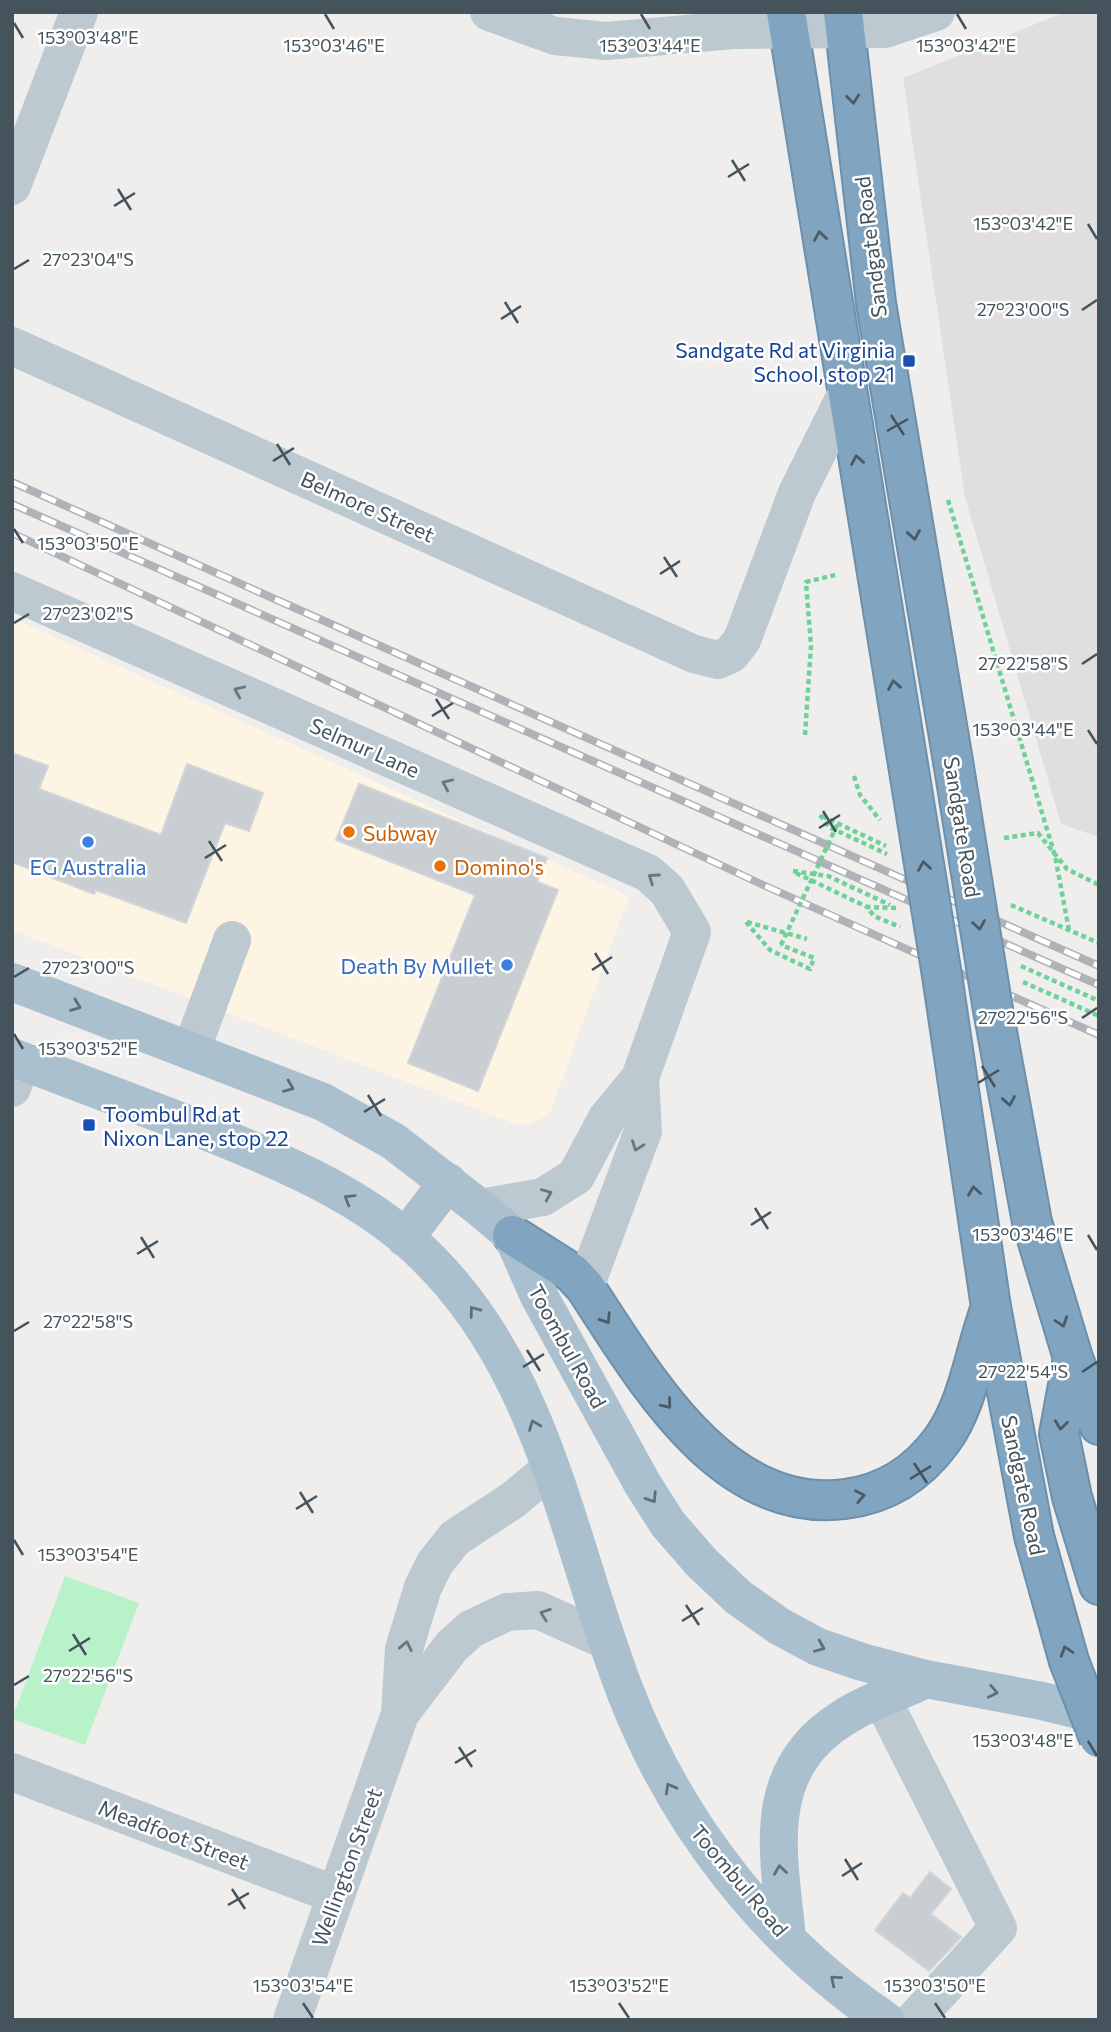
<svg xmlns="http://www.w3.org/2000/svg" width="1111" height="2032" viewBox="0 0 1111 2032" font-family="Commissioner,sans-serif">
<rect width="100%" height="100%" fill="#f0eded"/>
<!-- commercial -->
<path fill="#fdf4e4" d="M12 618 629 896 549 1115 530 1124 513 1123 12 930Z"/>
<!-- education -->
<path fill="#e1dedf" d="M1065 12H1099V837L1061 824 965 497 903 78Z"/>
<!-- green -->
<path fill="#b8f2c9" d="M65 1576 139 1603 85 1745 12 1719Z"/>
<!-- building -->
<path fill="#c9ced3" stroke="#d1d4d9" stroke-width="2" d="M12 753 48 766 39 789 161 835 187 764 263 793 249 831 225 823 186 923 96 890 94 894 12 862Z
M359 784 547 858 537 882 558 890 478 1091 408 1063 475 895 336 840Z
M930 1872 951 1889 931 1914 961 1937 929 1971 875 1930 903 1893 910 1898Z"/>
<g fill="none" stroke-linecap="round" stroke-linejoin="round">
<!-- highway casing -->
<g stroke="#6c90ac" stroke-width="42">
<path id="highway" d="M786 12 906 752
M843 12 876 303 953 761
M943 982 991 1307 1034 1536
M993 1010 1032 1222 1073 1358 1099 1425
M512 1235 572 1273 585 1287C644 1376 721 1515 845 1499 886 1494 918 1473 942 1440 969 1403 975 1349 991 1307
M1073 1358 1059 1434 1072 1497 1099 1585"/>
</g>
<!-- path -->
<path stroke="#6dd298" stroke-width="4.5" stroke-dasharray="5 3.5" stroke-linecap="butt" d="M948 500 1055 856 1069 930
M805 735 811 646 806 582 835 575
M854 776 860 795 880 820
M820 815 829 827 887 854
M822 816 886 846
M1004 838 1038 833 1067 869 1099 885
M793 871 828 876 890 905
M796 873 867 907
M1011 905 1099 943
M896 908 867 907 874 916 900 927
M746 922 770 950 810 969 814 958 781 945
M747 922 807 939
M1021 966 1099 1001
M1023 982 1099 1016"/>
<!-- minor -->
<path stroke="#bcc9d1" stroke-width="38" d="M489 12 555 36 606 41 733 30 885 29 936 12
M12 186 79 12
M12 346 694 654 718 660 731 654 742 640 797 493 846 395
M12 591 648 873 667 890 692 932 640 1078 607 1118 576 1176 543 1197 480 1208
M191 1051 232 940
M12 1088 22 1061
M585 1287 643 1131 640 1078
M882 1699 998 1928 914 2020
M400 1714 452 1646 471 1629 507 1612 538 1610 607 1641
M12 1772 336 1895
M292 2020 400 1714 404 1649 423 1587 435 1563 455 1538 513 1500 550 1469"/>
<!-- major -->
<path stroke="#abc0ce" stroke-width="38" d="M12 982 323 1102 393 1141 480 1208 512 1235 539 1296 642 1483 668 1524 702 1563 738 1597 779 1626 818 1647 862 1662 926 1679 1042 1701 1099 1715
M12 1057C81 1084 150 1109 218 1136 284 1163 350 1191 405 1237 544 1355 564 1535 627 1696 678 1826 769 1942 885 2020
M405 1238 448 1182
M787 1938C779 1855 758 1771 843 1718 868 1701 899 1693 926 1679"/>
<!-- highway -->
<use href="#highway" stroke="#81a5c0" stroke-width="38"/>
<!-- rail casing -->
<g stroke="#afb3b8" stroke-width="8">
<path id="rail" d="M12 482 1099 966
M12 504 1099 985
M12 533 761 884 1099 1035"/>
</g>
<!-- rail -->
<use href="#rail" stroke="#fff" stroke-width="5" stroke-dasharray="16" stroke-linecap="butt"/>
<!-- highway-bridge casing -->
<g stroke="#6c90ac" stroke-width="42" stroke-linecap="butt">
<path id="highway-bridge" d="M906 752 943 982
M953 761 993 1010
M1034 1536 1069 1661 1099 1738"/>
</g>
<!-- path-bridge -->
<path stroke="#6dd298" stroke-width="4.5" stroke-dasharray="5 3.5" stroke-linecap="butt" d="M781 945 838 823"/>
<!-- highway-bridge -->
<use href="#highway-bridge" stroke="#81a5c0" stroke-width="38"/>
</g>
<!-- one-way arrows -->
<defs><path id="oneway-chevron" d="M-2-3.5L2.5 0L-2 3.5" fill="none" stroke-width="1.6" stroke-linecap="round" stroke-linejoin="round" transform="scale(1.75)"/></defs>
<g stroke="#4a5b66">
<use href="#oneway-chevron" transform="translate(853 99) rotate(84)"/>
<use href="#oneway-chevron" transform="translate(820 236) rotate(-99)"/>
<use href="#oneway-chevron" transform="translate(857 460) rotate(-100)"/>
<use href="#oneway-chevron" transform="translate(914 535) rotate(80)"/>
<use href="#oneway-chevron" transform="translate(894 685) rotate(-100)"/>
<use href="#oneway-chevron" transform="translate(924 866) rotate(-99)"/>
<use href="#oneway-chevron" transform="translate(979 925) rotate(81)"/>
<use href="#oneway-chevron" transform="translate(1009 1101) rotate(80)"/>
<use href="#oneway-chevron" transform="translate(974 1191) rotate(-98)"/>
<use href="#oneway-chevron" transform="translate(606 1319) rotate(57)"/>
<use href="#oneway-chevron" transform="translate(1062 1322) rotate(72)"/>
<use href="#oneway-chevron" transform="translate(667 1404) rotate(51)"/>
<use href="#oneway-chevron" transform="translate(1061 1425) rotate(97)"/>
<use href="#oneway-chevron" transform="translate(860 1496) rotate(-11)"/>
<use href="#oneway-chevron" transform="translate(1066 1651) rotate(-108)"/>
</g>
<g stroke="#68767f">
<use href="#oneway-chevron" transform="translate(239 691) rotate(-156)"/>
<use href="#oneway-chevron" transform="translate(447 784) rotate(-156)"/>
<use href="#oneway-chevron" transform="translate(653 878) rotate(-145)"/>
<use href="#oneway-chevron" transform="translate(637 1146) rotate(110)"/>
<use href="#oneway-chevron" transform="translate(547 1194) rotate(-23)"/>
<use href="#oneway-chevron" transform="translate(545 1614) rotate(-160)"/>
<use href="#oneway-chevron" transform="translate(406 1646) rotate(-78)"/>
</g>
<g stroke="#5e6e78">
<use href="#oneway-chevron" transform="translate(76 1006) rotate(21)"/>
<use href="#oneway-chevron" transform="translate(289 1087) rotate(22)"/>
<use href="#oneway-chevron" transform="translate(349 1199) rotate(-149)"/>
<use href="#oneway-chevron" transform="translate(474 1311) rotate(-127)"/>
<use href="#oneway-chevron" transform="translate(534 1425) rotate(-111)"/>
<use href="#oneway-chevron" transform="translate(652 1498) rotate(57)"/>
<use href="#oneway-chevron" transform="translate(820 1647) rotate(23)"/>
<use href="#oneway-chevron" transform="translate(993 1692) rotate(11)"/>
<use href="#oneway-chevron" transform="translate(670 1788) rotate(-119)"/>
<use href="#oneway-chevron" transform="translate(780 1870) rotate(-98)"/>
<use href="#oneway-chevron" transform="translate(835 1980) rotate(-140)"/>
</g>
<!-- ticks -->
<path fill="none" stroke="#44535c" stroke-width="2.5" d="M325 14 334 29M641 14 650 29M957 14 966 29M14 23 23 38M732 160 745 181M728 177 749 164M118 189 131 210M114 206 135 193M1088 224 1097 239M14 269 29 260M505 302 518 323M1082 310 1097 300M501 319 521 306M891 415 904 435M887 431 908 419M277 444 290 465M273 461 294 448M14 529 23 543M664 557 677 577M660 574 680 561M14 623 29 614M1082 664 1097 654M436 699 449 719M432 716 453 703M1088 730 1097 744M823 811 836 832M819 828 840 815M209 841 222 861M205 858 226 845M595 953 608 974M592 970 612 957M14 977 29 968M1082 1018 1097 1008M14 1034 23 1049M982 1066 995 1087M978 1083 999 1070M368 1095 381 1116M364 1112 385 1099M755 1208 768 1229M751 1225 771 1212M1088 1235 1097 1250M141 1237 154 1258M137 1254 158 1241M14 1331 29 1322M527 1350 540 1371M523 1367 544 1354M1082 1372 1097 1362M914 1463 927 1483M910 1479 931 1466M300 1492 313 1513M296 1509 317 1496M14 1540 23 1555M686 1605 699 1625M682 1621 703 1608M73 1634 86 1655M69 1651 90 1638M14 1685 29 1676M1088 1741 1097 1756M459 1747 472 1767M455 1763 476 1750M845 1859 858 1880M842 1876 862 1863M232 1889 245 1909M228 1905 249 1893M303 2003 313 2018M619 2003 629 2018M935 2003 945 2018"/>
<!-- markers -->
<g fill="#1a4fb4" stroke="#fff" stroke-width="2.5">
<rect x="902" y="354" width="14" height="14" rx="3.5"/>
<rect x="82" y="1118" width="14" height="14" rx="3.5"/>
</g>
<g fill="#e8710a" stroke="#fff" stroke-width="2.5">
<circle cx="349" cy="832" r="7"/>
<circle cx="440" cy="866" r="7"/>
</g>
<g fill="#3f7fe0" stroke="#fff" stroke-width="2.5">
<circle cx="88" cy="842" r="7"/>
<circle cx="507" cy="965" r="7"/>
</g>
<g text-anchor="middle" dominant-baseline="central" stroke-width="5" stroke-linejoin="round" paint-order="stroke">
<!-- street labels -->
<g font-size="21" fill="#44535c" stroke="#fff">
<text transform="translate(870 247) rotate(-97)">Sandgate Road</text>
<text transform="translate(368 506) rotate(24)">Belmore Street</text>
<text transform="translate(365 747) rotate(24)">Selmur Lane</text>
<text transform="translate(963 827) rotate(81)">Sandgate Road</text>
<text transform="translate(568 1346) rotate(61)">Toombul Road</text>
<text transform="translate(1024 1485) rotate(78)">Sandgate Road</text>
<text transform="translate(174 1834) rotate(21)">Meadfoot Street</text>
<text transform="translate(346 1867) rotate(-70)">Wellington Street</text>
<text transform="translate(740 1880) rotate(50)">Toombul Road</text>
</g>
<!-- transit labels -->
<g font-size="21" fill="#164399" stroke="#fff" text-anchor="end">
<text x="895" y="349">Sandgate Rd at Virginia<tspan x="895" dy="24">School, stop 21</tspan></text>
<text x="103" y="1113" text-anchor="start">Toombul Rd at<tspan x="103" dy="24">Nixon Lane, stop 22</tspan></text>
</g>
<!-- food labels -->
<g font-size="21" fill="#c56008" stroke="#fff" text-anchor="start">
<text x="363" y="832">Subway</text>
<text x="454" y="866">Domino's</text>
</g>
<!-- shop labels -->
<g font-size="21" fill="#366cbe" stroke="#fff">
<text x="88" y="866">EG Australia</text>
<text x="493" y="965" text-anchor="end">Death By Mullet</text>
</g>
</g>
<g font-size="18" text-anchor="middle" fill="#44535c" stroke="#fff" stroke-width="5" stroke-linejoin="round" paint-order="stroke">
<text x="88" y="44">153°03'48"E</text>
<text x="966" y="52">153°03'42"E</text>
<text x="334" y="52">153°03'46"E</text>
<text x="650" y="52">153°03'44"E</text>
<text x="1023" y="230">153°03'42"E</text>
<text x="88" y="266">27°23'04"S</text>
<text x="1023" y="316">27°23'00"S</text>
<text x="88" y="550">153°03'50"E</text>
<text x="88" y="620">27°23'02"S</text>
<text x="1023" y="670">27°22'58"S</text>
<text x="1023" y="736">153°03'44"E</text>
<text x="88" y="974">27°23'00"S</text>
<text x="1023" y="1024">27°22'56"S</text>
<text x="88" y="1055">153°03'52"E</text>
<text x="1023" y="1241">153°03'46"E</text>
<text x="88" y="1328">27°22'58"S</text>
<text x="1023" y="1378">27°22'54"S</text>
<text x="88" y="1561">153°03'54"E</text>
<text x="88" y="1682">27°22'56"S</text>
<text x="1023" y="1747">153°03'48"E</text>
<text x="303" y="1992">153°03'54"E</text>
<text x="619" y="1992">153°03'52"E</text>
<text x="935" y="1992">153°03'50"E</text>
</g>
<!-- border -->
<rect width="1111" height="2032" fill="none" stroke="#44535c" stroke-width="28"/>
</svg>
